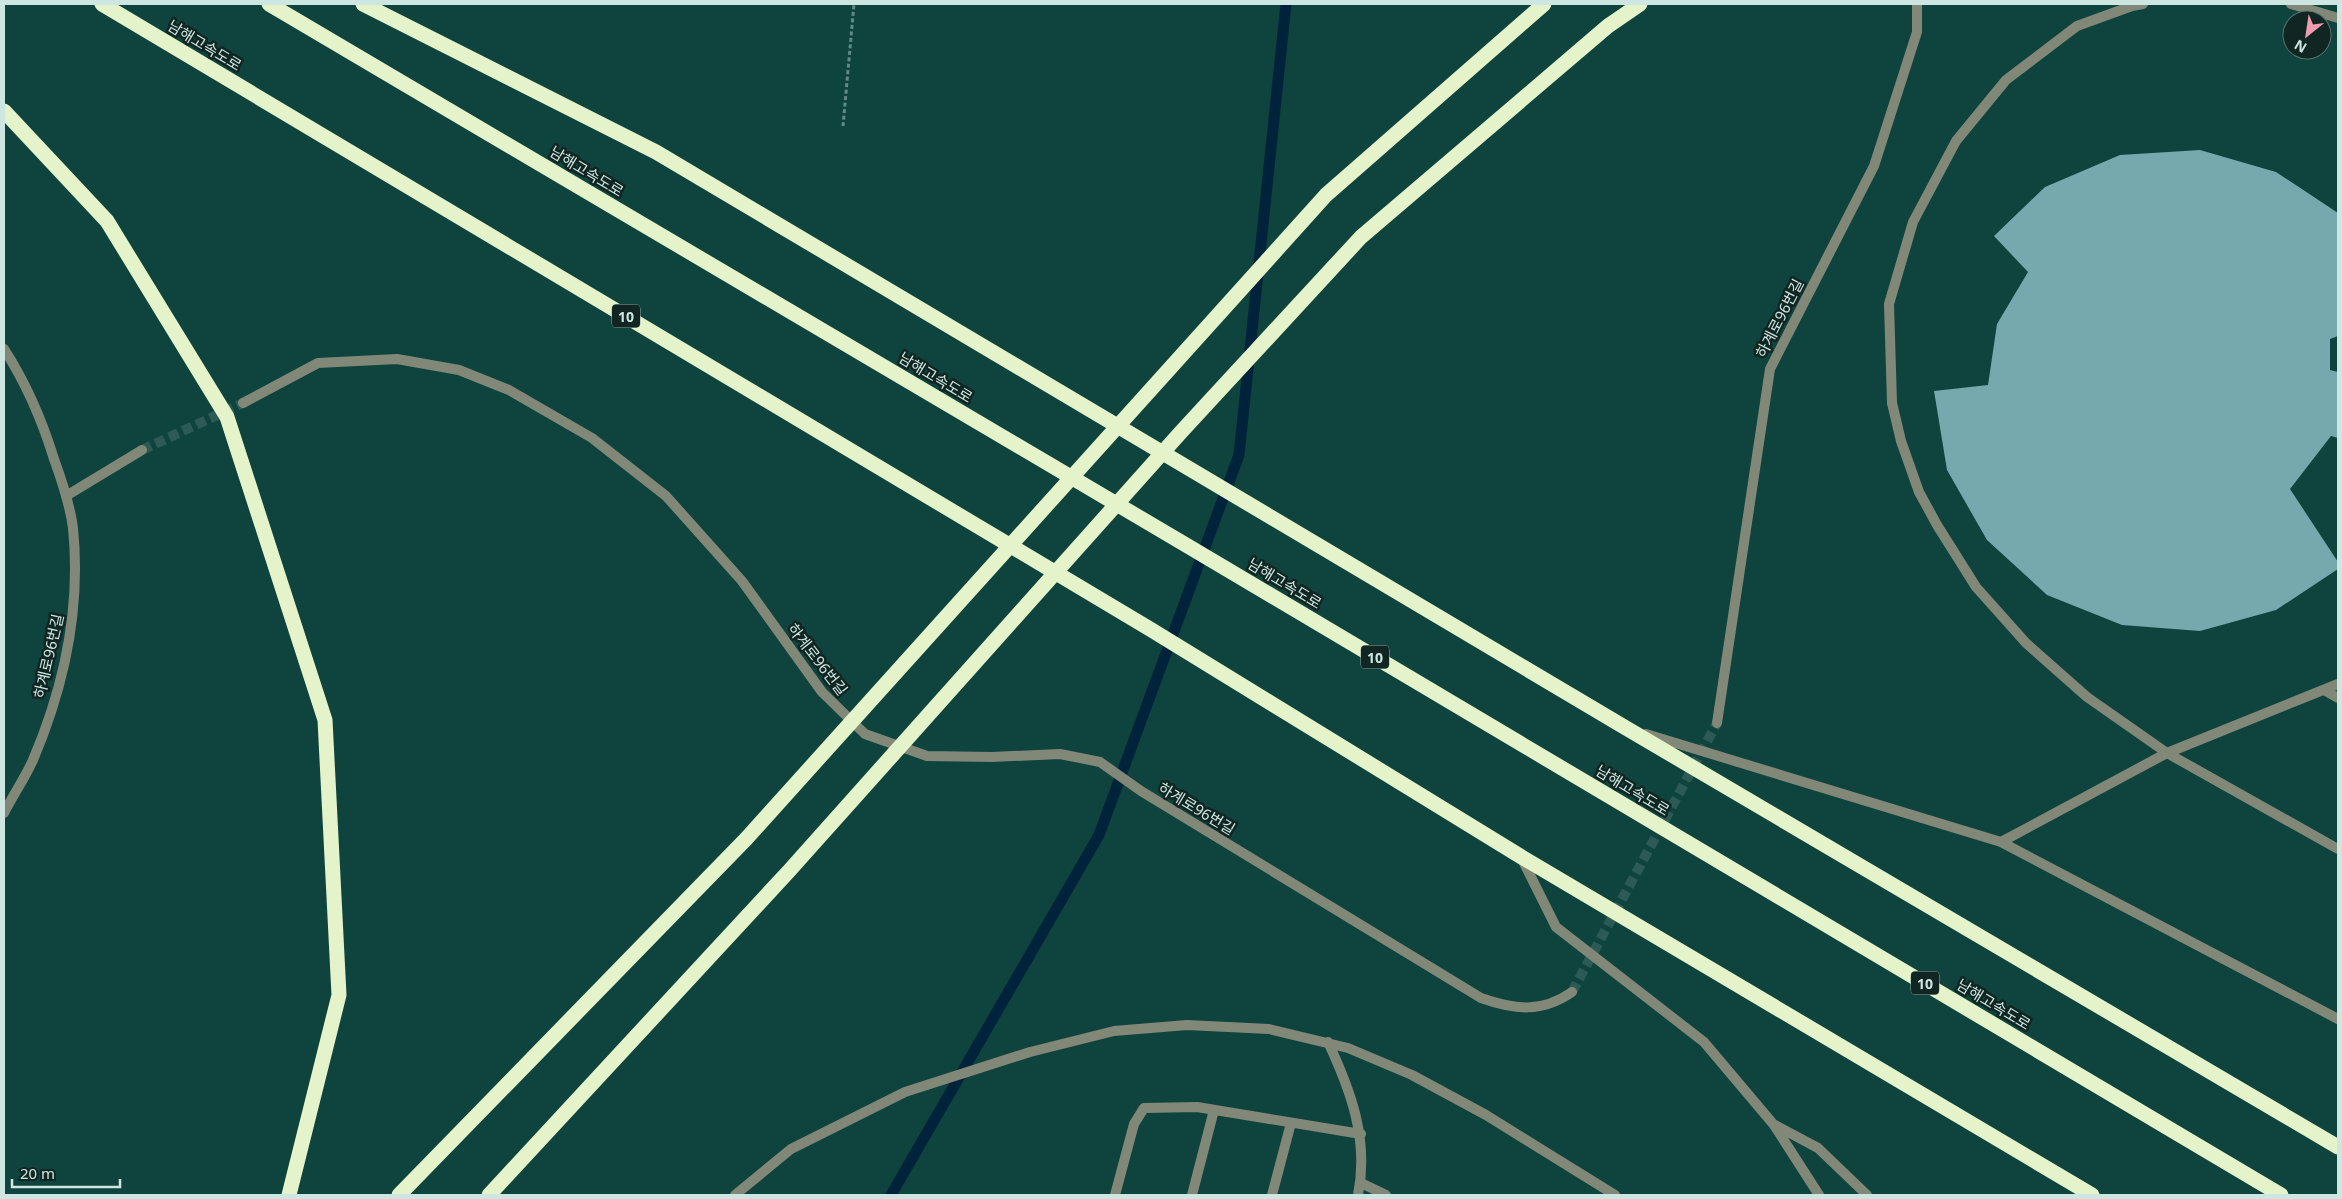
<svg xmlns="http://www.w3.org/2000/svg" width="2342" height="1199" viewBox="0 0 2342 1199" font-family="'Noto Sans','Noto Sans KR',sans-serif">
<rect width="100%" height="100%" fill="#0f433d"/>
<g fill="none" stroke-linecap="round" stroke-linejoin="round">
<!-- stream -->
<path stroke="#00233c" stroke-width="11" d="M891 1195 1099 835 1239 455 1286 4"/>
</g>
<!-- building -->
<path fill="#76a9ae" d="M2200 150 2276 172 2338 213V336L2330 339V370L2338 372V438L2331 436 2290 489 2338 562V569L2276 610 2200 631 2122 625 2047 595 1987 540 1947 470 1934 391 1988 385 1997 324 2028 272 1994 236 2045 187 2120 155Z"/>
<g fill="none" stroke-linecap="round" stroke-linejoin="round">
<!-- minor-tunnel -->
<path stroke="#2c5b56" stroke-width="10" stroke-dasharray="10 5" stroke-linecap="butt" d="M142 450 243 403
M1572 992 1717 723"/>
<!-- path -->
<path stroke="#618a84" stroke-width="3" stroke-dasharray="4 2.5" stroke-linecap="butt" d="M843 126 854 4"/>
<!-- service -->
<path stroke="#828878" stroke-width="10" d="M2143 4 2132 6 2077 26 2006 80 1956 141 1913 222 1889 304 1892 403 1901 441 1919 492 1937 525 1976 587 2026 643 2087 697 2167 753 2338 849
M2291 4 2338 18
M2324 690 2338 698
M1646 734 2001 842 2167 753 2338 684
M2001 842 2338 1019
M1521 857 1556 927 1704 1042 1774 1125 1819 1195
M1328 1042C1351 1091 1369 1140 1358 1195
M1775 1125 1818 1148 1867 1195
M1361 1183 1386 1195
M735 1195 791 1149 905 1092 1030 1052 1114 1031 1187 1025 1269 1029 1348 1048 1412 1075 1486 1115 1615 1195
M1115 1195 1134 1124 1144 1108 1197 1107 1361 1134
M1192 1195 1214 1110
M1272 1195 1291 1123"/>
<!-- minor -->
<path stroke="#828878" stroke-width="10" d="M243 403 318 363 397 359 459 370 509 390 592 438 666 496 742 581 822 692 865 734 927 756 992 757 1060 754 1100 762 1141 791 1481 998C1515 1010 1542 1013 1572 992
M66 496 142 450
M1717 723 1770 369 1874 166 1917 32V4"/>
<!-- tertiary -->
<path stroke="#828878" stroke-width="10" d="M4 349C26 383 42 420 54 459 62 481 70 504 73 528 81 607 64 687 33 760 25 778 13 795 4 813"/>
<!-- motorway -->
<path stroke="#e5f3cb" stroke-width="15" d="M102 4 1150 629 1520 856 2092 1195
M269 4 1181 542 2281 1195
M363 4 656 152 1626 728 2338 1147
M4 111 107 221 227 417 325 720 339 995 289 1195
M399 1195 746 839 1326 195 1544 4
M489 1195 789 871 1181 432 1361 237 1608 26 1640 4"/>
</g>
<g text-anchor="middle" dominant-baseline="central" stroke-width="5" stroke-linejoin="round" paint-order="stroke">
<!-- shield labels -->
<g fill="#112622" stroke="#95aca8" stroke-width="1">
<rect x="612" y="304.5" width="28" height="23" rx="4"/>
<rect x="1361" y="645.5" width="28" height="23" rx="4"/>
<rect x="1911" y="971.5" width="28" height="23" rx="4"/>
</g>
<g font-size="14" font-weight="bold" fill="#cde6e2">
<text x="626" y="316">10</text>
<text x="1375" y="657">10</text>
<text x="1925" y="983">10</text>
</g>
<!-- street labels -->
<g font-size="15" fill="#cde6e2" stroke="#112622">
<text transform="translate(205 45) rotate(31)">남해고속도로</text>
<text transform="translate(587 171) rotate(31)">남해고속도로</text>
<text transform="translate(1779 318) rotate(-63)">하계로96번길</text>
<text transform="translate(936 377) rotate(31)">남해고속도로</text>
<text transform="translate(1285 583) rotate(31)">남해고속도로</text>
<text transform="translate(48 656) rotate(-77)">하계로96번길</text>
<text transform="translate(818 659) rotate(52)">하계로96번길</text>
<text transform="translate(1633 790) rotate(31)">남해고속도로</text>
<text transform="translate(1197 808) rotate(31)">하계로96번길</text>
<text transform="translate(1994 1004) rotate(31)">남해고속도로</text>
</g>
</g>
<!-- border -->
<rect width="2342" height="1199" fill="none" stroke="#cde6e2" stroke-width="10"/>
<!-- north arrow -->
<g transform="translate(2307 35) rotate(210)"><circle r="24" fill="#112622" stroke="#5c736f"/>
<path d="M0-4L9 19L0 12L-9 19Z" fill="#f29ab0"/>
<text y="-8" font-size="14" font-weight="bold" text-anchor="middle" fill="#cde6e2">N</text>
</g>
<!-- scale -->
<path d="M12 1179v8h108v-8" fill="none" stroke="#cde6e2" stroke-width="2.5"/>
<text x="20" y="1179" font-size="15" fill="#cde6e2" stroke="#112622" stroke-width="4" paint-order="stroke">20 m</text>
</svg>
